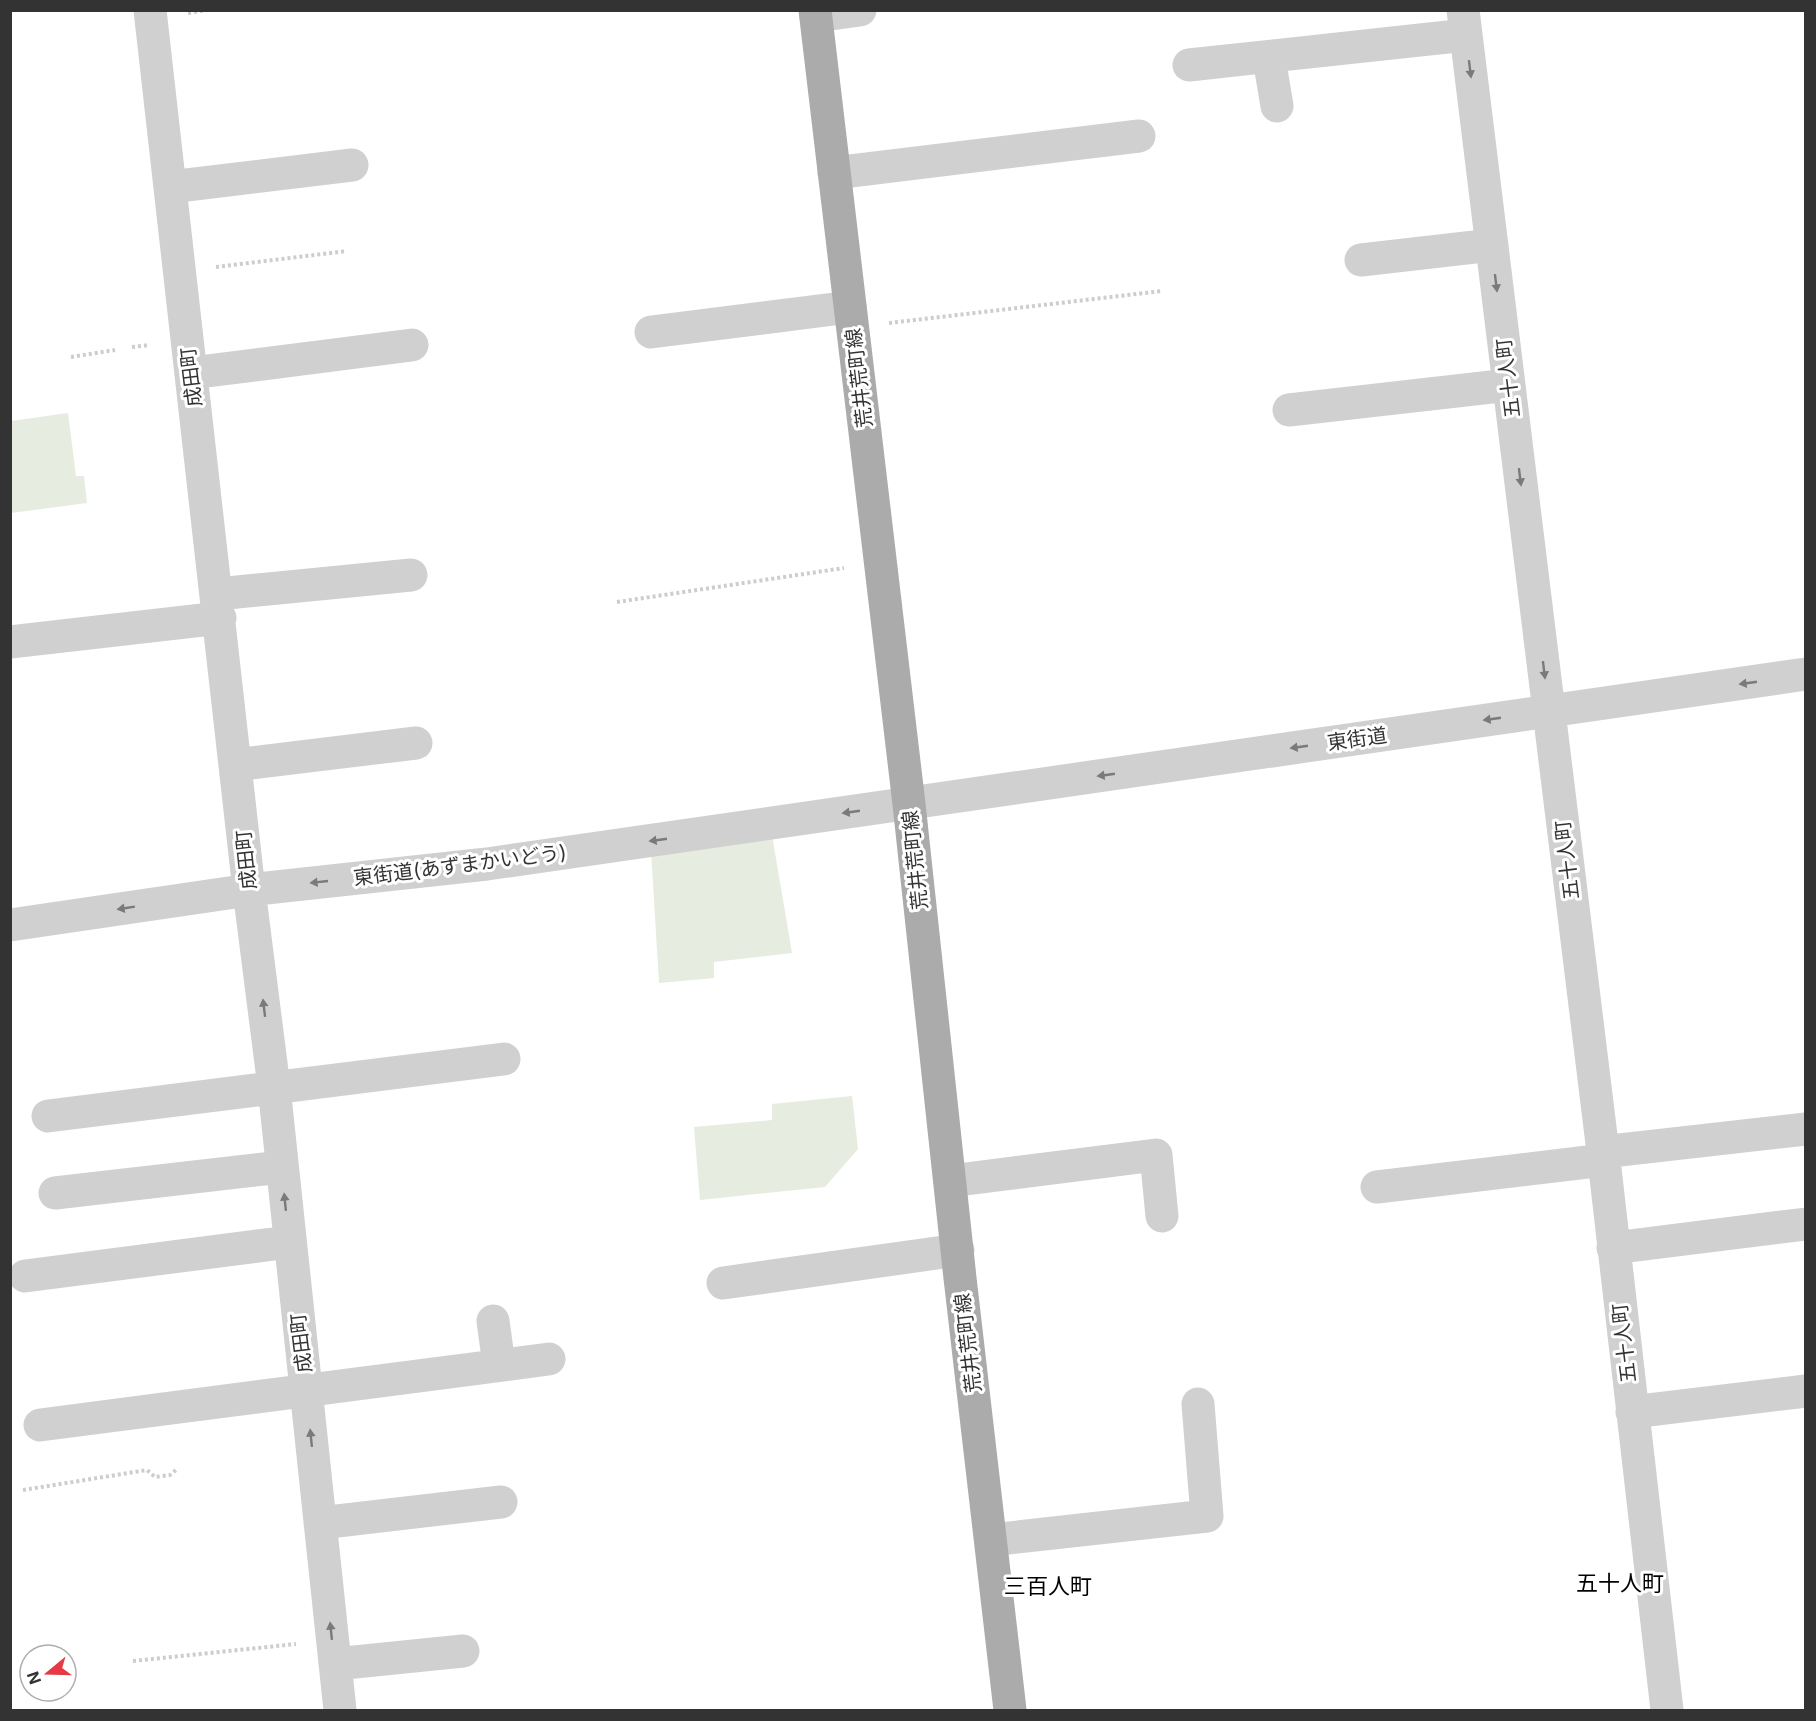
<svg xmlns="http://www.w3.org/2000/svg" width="1816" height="1721" viewBox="0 0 1816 1721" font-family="Inter,'Noto Sans JP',sans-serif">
<rect width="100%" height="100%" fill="#fff"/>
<!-- green -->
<path fill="#e6ecdf" d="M68 413 76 476H84L87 503 11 513V421Z
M772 835 792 953 714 962V978L659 983 651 850Z
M852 1096 858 1149 825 1187 700 1200 694 1127 772 1120V1104Z"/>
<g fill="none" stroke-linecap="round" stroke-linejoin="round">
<!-- path -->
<path stroke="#cdcdcd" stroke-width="4" stroke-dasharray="3 3" stroke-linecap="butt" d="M188 13 207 10
M216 267 347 251
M889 323 1162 291
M132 347 150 345
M71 357 115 350
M617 602 844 568
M23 1490 147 1470 155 1477 170 1475 176 1470
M133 1661 296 1644"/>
<!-- minor -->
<path stroke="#d0d0d0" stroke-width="33" d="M150 10 249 890 274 1087 340 1710
M1463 10 1604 1160 1667 1710
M816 16 860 10
M1269 58 1277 106
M1189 65 1466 35
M834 173 1139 136
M170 187 352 165
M1361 260 1492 245
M651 332 850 307
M191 373 412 345
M1289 410 1509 385
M217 594 411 575
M10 642 220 618
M235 765 416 743
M10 925 249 890 487 864 1806 674
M48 1116 504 1059
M1602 1152 1806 1129
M950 1181 1156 1155 1162 1216
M1377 1187 1604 1160
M55 1193 281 1167
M1613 1248 1806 1224
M25 1276 289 1242
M723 1283 958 1250
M493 1321 499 1365
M1632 1412 1806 1391
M40 1425 549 1359
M320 1523 501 1502
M991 1540 1207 1516 1198 1404
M335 1664 463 1651"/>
<!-- major -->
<path stroke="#ababab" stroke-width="33" d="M815 10 909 804 960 1278 1010 1710"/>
</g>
<!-- one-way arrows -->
<defs><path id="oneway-solid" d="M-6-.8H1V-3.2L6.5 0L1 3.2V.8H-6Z" transform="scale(1.5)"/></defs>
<g fill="#7a7a7a">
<use href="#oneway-solid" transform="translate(1470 69) rotate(83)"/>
<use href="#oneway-solid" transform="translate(1496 283) rotate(83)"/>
<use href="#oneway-solid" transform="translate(1520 477) rotate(83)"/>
<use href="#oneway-solid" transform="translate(1544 670) rotate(83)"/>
<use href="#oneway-solid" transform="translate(1748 683) rotate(172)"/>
<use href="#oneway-solid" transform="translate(1492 719) rotate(172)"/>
<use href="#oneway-solid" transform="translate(1299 747) rotate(172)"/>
<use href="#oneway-solid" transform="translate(1106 775) rotate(172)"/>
<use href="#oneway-solid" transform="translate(851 812) rotate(172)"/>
<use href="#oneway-solid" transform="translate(658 840) rotate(172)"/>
<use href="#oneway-solid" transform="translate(319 882) rotate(174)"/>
<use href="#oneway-solid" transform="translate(126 908) rotate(171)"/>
<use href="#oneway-solid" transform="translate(264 1008) rotate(-97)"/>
<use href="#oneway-solid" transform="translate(285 1202) rotate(-96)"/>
<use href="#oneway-solid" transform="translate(311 1438) rotate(-96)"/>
<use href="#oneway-solid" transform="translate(331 1631) rotate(-96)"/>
</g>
<g text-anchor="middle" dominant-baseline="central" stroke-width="6" stroke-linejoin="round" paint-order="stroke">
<!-- street labels -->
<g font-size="20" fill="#333" stroke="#fff">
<text transform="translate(191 377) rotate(-97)">成田町</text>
<text transform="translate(859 378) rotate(-97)">荒井荒町線</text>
<text transform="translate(1508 378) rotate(-97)">五十人町</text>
<text transform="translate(1357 739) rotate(-8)">東街道</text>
<text transform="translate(246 860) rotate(-96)">成田町</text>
<text transform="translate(915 860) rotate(-96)">荒井荒町線</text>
<text transform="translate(1567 860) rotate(-97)">五十人町</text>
<text transform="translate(460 865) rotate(-7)">東街道(あずまかいどう)</text>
<text transform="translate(301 1343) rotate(-97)">成田町</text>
<text transform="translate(968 1343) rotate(-97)">荒井荒町線</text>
<text transform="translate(1624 1343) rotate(-97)">五十人町</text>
</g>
<!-- quarter labels -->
<g font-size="22" fill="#000" stroke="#fff">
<text x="1620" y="1583">五十人町</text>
<text x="1048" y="1586">三百人町</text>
</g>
</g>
<!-- border -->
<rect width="1816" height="1721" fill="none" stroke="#333333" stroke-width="24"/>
<!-- north arrow -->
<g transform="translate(48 1673) rotate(251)"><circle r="28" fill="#ffffff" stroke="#adadad" stroke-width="1.5"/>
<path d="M0-4.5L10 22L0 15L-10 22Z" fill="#e63946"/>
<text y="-9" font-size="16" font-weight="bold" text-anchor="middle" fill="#333333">N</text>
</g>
</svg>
